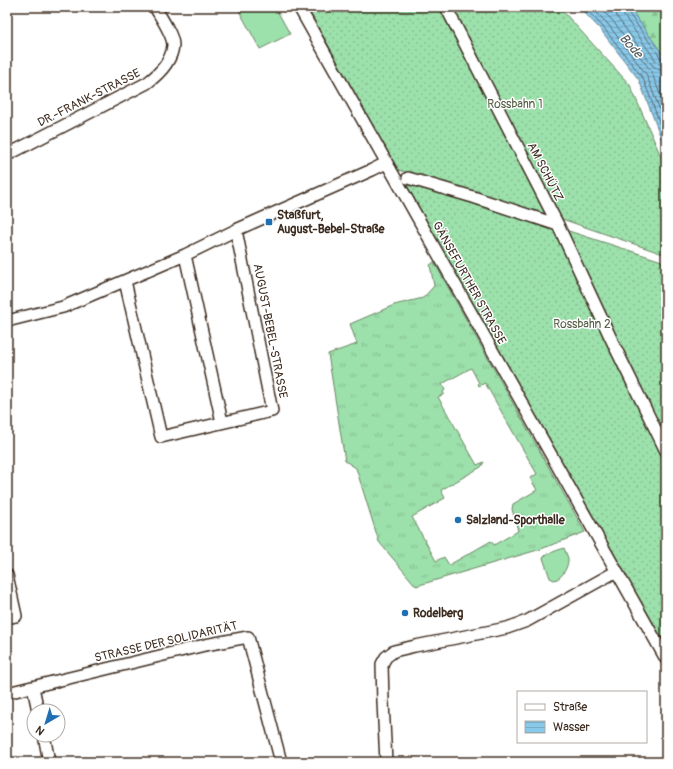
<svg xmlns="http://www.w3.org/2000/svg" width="673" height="769" viewBox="0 0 673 769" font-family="Pangolin,sans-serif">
<defs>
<pattern id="grass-tufts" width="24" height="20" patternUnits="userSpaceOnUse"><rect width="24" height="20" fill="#9ce0ab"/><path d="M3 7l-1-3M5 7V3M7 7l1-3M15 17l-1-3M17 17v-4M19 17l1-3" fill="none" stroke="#87c093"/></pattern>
<pattern id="forest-firs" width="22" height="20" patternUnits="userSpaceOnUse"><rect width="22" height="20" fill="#9ce0ab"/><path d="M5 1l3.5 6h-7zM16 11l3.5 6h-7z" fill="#87c093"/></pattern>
<pattern id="garden-dots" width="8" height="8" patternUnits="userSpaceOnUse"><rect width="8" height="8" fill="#9ce0ab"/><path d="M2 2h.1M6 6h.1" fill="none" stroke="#87c093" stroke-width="1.8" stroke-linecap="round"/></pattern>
<pattern id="water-rules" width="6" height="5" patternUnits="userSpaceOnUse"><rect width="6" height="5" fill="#88c8e9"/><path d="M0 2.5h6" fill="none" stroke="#76acc7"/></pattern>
</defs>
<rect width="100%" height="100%" fill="#fff"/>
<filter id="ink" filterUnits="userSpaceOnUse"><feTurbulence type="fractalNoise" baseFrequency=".025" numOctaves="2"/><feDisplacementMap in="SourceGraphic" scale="8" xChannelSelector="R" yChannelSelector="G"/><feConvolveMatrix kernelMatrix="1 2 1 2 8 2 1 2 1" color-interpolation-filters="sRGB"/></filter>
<g filter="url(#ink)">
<!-- grass -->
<path fill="url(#grass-tufts)" stroke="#6c8564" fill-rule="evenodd" d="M434 262 585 532 541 549 416 586 379 542 356 468 345 461 328 354 357 344 350 324 394 305 423 298 434 286 430 265ZM471 368 479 383 478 384 479 386 485 383 537 474 530 478 537 490 513 504 512 509 518 531 494 545 491 541 449 565 444 557 436 561 412 517 445 498 441 490 481 467 484 462 477 465 438 397 444 394 443 392 445 390 442 384Z"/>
<!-- forest -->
<path fill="url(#forest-firs)" stroke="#6c8564" d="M629 7H666V59Z"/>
<!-- park -->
<path fill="#9ce0ab" stroke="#6c8564" d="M237 7H275L290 34 260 49Z
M564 548C565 551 567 555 568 558 569 566 562 579 554 580L550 578 543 558 547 554Z"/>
<!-- garden -->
<path fill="url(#garden-dots)" stroke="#6c8564" d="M307 7H559L630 85 666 168V255L559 218 398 170Z
M410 180 662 261 666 270V646L406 184V181Z"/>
<!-- water -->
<path fill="url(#water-rules)" stroke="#698998" d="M579 7H629L666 59V151L639 80 600 29Z"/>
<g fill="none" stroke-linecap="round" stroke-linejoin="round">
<!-- shore -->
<path stroke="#5a696f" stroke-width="1" d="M584 7 603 27 643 78 666 140
M591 7 607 23 646 74 666 126
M599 7 612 20 651 71 666 109
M615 7 617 17 652 65 659 70 666 71
M621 7 622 13 657 62 661 65H666
M626 7 627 11 661 58 666 60"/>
<!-- street casing -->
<g stroke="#3b2a1e" stroke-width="14">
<path id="street" d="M299 7 666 659
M446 7 558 225 614 345 666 451
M7 155 147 83C159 74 172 61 173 45 173 35 160 16 155 7
M408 178 473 197 558 225
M185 255 222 422
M125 281 161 437 272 411 236 230
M7 321 63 307 185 255 236 230 372 170 386 163
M7 575 16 616 7 618
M33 687 38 711
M7 693 205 645 248 637 281 762
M44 735 49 762
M386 762 383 702 382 664 386 657 394 651 415 646 507 628 527 621 617 571"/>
</g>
<!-- street -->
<use href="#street" stroke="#fff" stroke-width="11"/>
</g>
</g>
<!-- markers -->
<g fill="#1f6fb2" stroke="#fff" stroke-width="1.5">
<rect x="265" y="218" width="8" height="8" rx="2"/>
<circle cx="458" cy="520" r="4"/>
<circle cx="405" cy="613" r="4"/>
</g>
<g text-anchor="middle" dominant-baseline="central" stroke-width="3" stroke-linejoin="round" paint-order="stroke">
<!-- street labels -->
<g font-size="12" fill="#3b2a1e" stroke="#fff">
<text transform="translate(89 98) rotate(-27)">DR.-FRANK-STRASSE</text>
<text transform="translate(545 172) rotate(63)">AM SCHÜTZ</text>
<text transform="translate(469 283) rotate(61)">GÄNSEFURTHER STRASSE</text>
<text transform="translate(270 331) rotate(79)">AUGUST-BEBEL-STRASSE</text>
<text transform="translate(166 642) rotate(-13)">STRASSE DER SOLIDARITÄT</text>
</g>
<!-- park labels -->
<g font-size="12" fill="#586148" stroke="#fff">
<text x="515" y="104">Rossbahn 1</text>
<text x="582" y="324">Rossbahn 2</text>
</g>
<!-- poi labels -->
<g font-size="12" font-weight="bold" fill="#3b2a1e" stroke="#fff" text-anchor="start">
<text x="277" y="215">Staßfurt,<tspan x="277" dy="14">August-Bebel-Straße</tspan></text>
<text x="466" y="520">Salzland-Sporthalle</text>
<text x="413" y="613">Rodelberg</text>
</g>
<!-- water labels -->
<g font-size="13" font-style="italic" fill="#52595b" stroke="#fff">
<text transform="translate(631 46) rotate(48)">Bode</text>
</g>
</g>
<!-- margin -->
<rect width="673" height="769" fill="none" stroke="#fff" stroke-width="24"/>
<rect x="12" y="12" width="649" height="745" fill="none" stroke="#3b2a1e" stroke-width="1.5" filter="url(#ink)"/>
<!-- legend -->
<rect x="517" y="691" width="130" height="52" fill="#ffffff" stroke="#b1aaa5"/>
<rect x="525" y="704" width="20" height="6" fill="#ffffff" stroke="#b1aaa5"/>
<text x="553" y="711" font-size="12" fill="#3b2a1e">Straße</text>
<rect x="525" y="721" width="20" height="12" fill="url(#water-rules)" stroke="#b1aaa5"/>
<text x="553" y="731" font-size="12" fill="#3b2a1e">Wasser</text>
<!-- north arrow -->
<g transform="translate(46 723) rotate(218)"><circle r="19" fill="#ffffff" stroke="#b1aaa5"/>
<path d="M0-3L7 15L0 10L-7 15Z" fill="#1f6fb2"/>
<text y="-6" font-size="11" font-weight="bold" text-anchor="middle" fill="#3b2a1e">N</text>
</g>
</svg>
